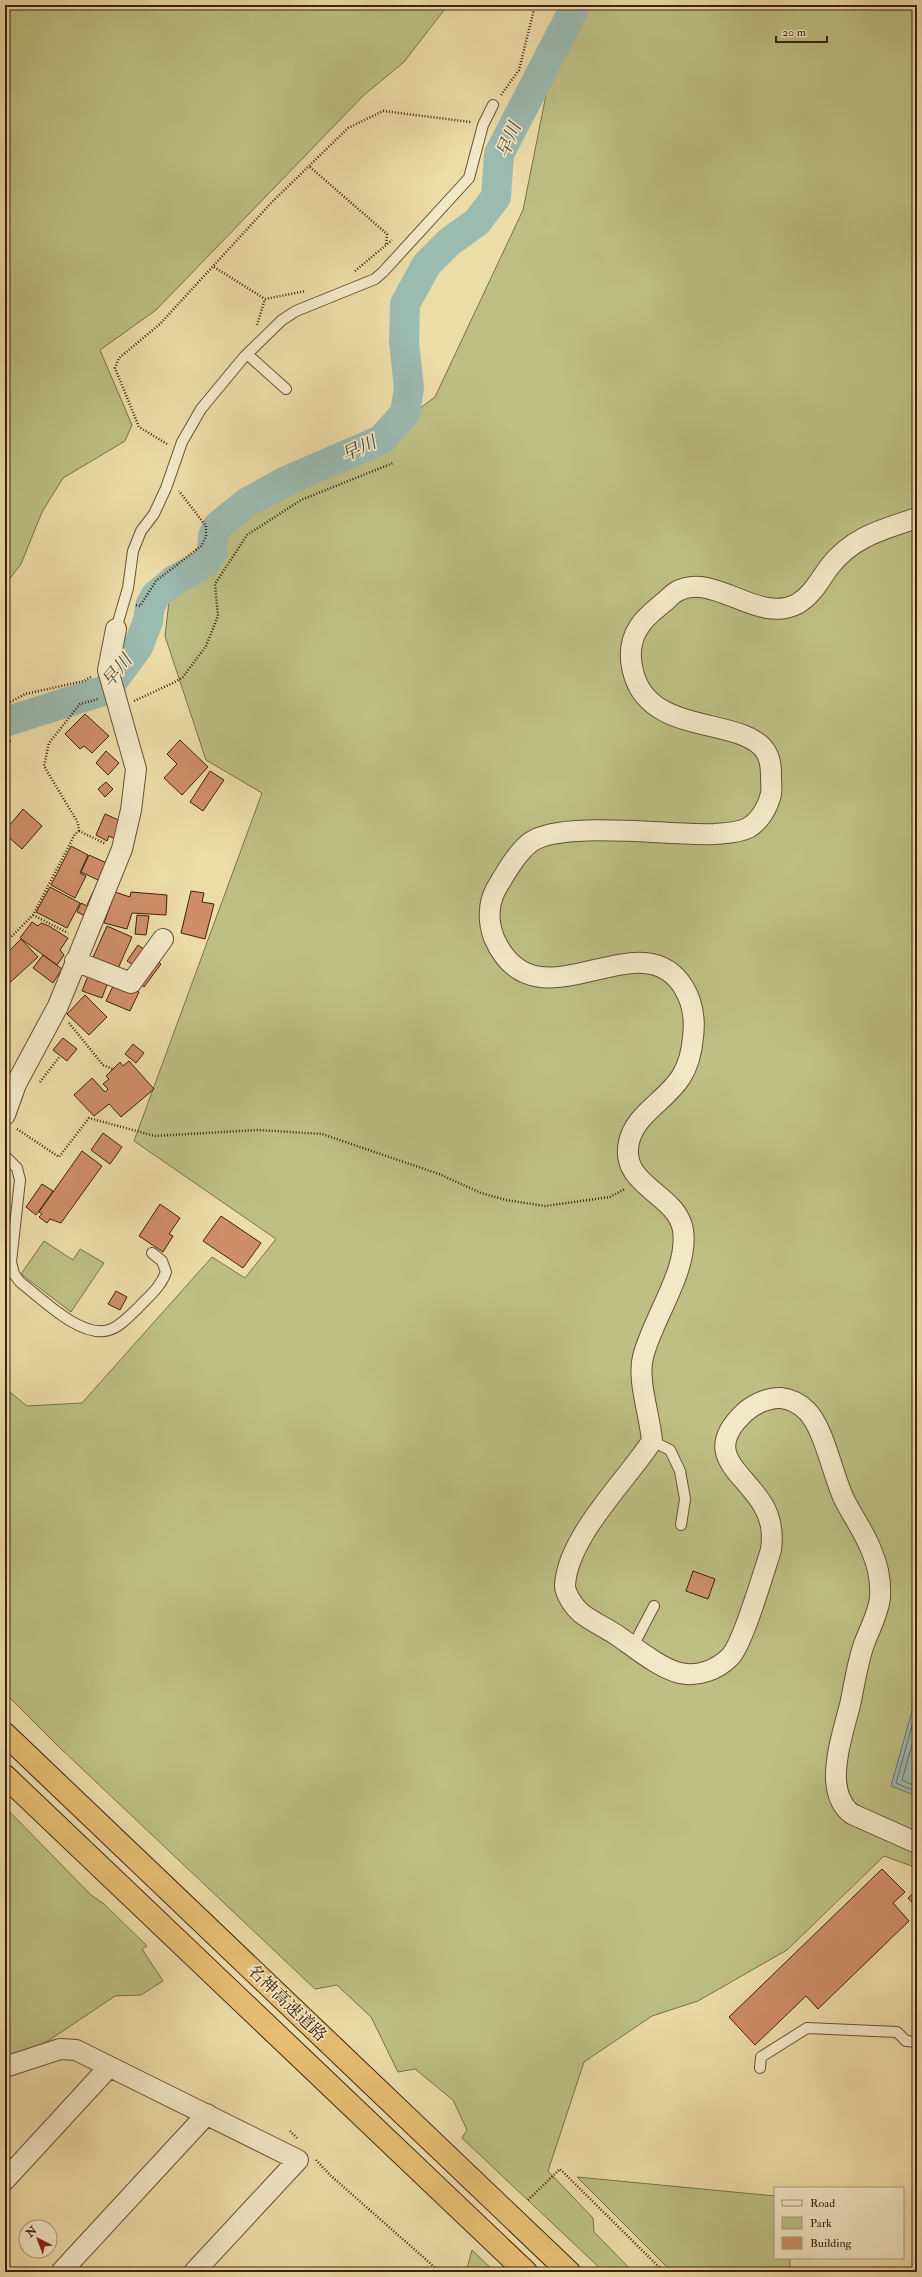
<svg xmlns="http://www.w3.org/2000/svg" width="922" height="2277" viewBox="0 0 922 2277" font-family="'IM FELL Double Pica','Noto Serif JP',serif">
<rect width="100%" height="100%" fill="#ecdca8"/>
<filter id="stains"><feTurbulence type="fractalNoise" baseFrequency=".005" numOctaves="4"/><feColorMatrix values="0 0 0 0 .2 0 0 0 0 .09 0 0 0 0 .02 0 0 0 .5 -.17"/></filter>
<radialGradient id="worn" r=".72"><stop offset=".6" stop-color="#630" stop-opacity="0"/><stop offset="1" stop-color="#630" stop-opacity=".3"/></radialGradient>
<!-- green -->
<path fill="#bdbf84" stroke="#7d7048" d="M5 5H448L404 62 364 95 156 310 100 350 132 425 125 441 63 478 42 512 21 564 5 585Z
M564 5H917V1489L912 1495 917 1532V1694L891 1786 917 1796V1868L884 1856 787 1950 698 2001 652 2016 584 2062 548 2171 593 2218 594 2232 633 2272H604L462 2138 467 2130 453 2100 415 2069 398 2072 371 2017 337 1985 315 1989 59 1747 5 1693V1388L27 1406 82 1403 212 1257 245 1278 276 1239 134 1141 262 793 206 760 165 636 170 593 210 527 285 479 349 461 435 397 523 210Z
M44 1241 73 1260 80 1249 104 1263 71 1312 21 1274Z
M5 1807 91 1895 104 1904 147 1946 142 1949 163 1981 141 1995 115 1996 48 2041 5 2062Z
M577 2177 775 2196V2258H790V2272H672Z
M472 2250 495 2272H466Z"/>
<!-- water -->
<path fill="#9bbab0" stroke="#757d6f" d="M917 1489V1532L912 1495Z
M917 1694V1796L891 1786Z"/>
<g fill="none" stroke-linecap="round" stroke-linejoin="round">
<!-- shore -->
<path stroke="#6c6e5e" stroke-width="1" d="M917 1708 896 1783 917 1792
M917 1727 902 1780 917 1787"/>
<!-- river -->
<path stroke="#9bbab0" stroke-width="30" d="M5 722 106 690 138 647 148 621 150 606 156 595 173 581 204 564 212 553 213 536 218 526 246 503 286 481 381 440 405 413 409 388 404 342 405 304 427 264 449 242 477 222 496 197 499 154 576 5"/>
</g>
<!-- building -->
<path fill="#cf8e6a" stroke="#3d220d" d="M85 714 109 736 92 753 84 746 80 749 65 734Z
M5 735 11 741 5 747Z
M180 740 208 767 182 795 164 778 177 764 167 754Z
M106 751 119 763 108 775 96 763Z
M210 771 224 780 203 811 190 802Z
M106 782 113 789 105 797 98 789Z
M23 809 42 826 22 849 5 834V831Z
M105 814 123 822 115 839 109 836 107 841 96 835Z
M71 846 88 855 80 873 86 876 75 898 51 885Z
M89 855 109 864 100 881 81 872Z
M50 887 80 903 67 928 36 912Z
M191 891 204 893 202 902 214 904 205 939 181 933Z
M93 892 100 894 93 908 87 905Z
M115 892 130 897 131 892 167 895 166 915 132 913 127 929 104 923Z
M81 903 93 909 89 918 77 912Z
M137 915 149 916 146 935 135 934Z
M32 922 38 926 41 923 49 926 68 938 60 950 64 955 57 965 20 938Z
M107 926 132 937 116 973 91 962Z
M21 939 38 957 5 987V955Z
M138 945 149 953 138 968 127 961Z
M43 955 62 969 53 983 33 968Z
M153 957 161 964 144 987 136 980Z
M90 971 109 979 102 998 82 991Z
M115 982 139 992 130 1011 106 1001Z
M85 995 107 1017 89 1035 67 1014Z
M63 1038 77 1049 67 1061 53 1050Z
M133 1044 144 1053 136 1063 125 1054Z
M129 1061 154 1089 121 1117 109 1104 94 1116 74 1095 92 1078 105 1092 108 1089 103 1084 109 1079 106 1076 120 1062 123 1066Z
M103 1133 122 1147 110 1164 91 1150Z
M82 1151 102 1166 61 1223 50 1219 47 1223 39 1217 42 1214 39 1212Z
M42 1184 53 1191 36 1215 26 1207Z
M160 1204 180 1218 169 1234 173 1236 163 1252 139 1236Z
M221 1216 261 1243 243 1268 203 1241Z
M116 1291 127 1297 120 1310 108 1304Z
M693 1571 715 1579 708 1599 686 1591Z
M882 1869 905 1892 893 1903 909 1921 818 2009 806 1996 755 2045 729 2017Z
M917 1890V1908L908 1898Z"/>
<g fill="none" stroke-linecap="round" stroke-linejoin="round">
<!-- service casing -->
<g stroke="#695034" stroke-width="12">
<path id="service" d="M247 354 286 389
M116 629 128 588 133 551 141 531 154 514 166 488 182 442 201 409 244 357 282 320 296 311 375 279 383 272 469 178 483 125 493 105
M5 1156 17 1168 20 1180 11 1262 14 1274 20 1282C41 1298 81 1339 109 1330 120 1327 129 1316 138 1308 148 1297 161 1287 166 1272L162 1261 152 1253
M652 1441 670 1450 680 1471 685 1499 681 1525
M633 1646 654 1606
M760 2068 761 2057 807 2028 897 2032 906 2041 917 2042"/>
</g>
<!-- minor casing -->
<g stroke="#695034" stroke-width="22">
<path id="minor" d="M917 518C882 530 854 536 830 566 820 579 813 595 797 604 757 625 713 570 676 592 671 595 667 600 663 603 655 610 645 617 639 627 629 642 629 658 634 675 652 737 744 716 766 752 771 760 771 769 771 777 771 783 772 788 771 794 768 807 760 821 748 828 738 833 726 833 715 834 673 836 562 820 531 842 517 852 505 874 496 889 488 904 488 922 494 938 536 1034 640 915 684 988 693 1003 695 1021 693 1037 692 1050 688 1066 681 1077 666 1101 635 1114 629 1142 619 1186 677 1193 683 1230 689 1270 653 1317 643 1357 637 1380 650 1416 652 1441 626 1481 568 1536 565 1585 565 1594 574 1607 581 1613 591 1621 604 1627 615 1634 633 1646 659 1668 680 1673 698 1677 717 1670 730 1657 743 1644 764 1571 771 1550 773 1534 772 1520 763 1505 743 1471 700 1454 745 1412 754 1404 769 1397 781 1398 791 1399 800 1404 807 1411 824 1428 833 1476 844 1499 853 1517 865 1533 872 1552 878 1566 881 1581 880 1597 879 1613 868 1632 863 1647 857 1666 854 1686 850 1705 844 1728 835 1756 836 1780 837 1794 841 1806 852 1814L917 1843
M75 961 131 983 163 939
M5 1115 16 1084 58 1006 122 849 131 810 136 769 108 670 116 629
M5 2067 60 2049 76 2050 298 2160 194 2272
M5 2180 109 2067
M61 2272 207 2114"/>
</g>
<!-- motorway casing -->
<g stroke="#3d220d" stroke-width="24">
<path id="motorway" d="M5 1734 569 2272
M5 1776 526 2272"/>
</g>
<!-- path -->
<path stroke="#3d220d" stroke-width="2.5" stroke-dasharray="1 2" stroke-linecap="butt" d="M501 95 519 70 535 5
M310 167 387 234 386 246
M214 267 265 299 306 291
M355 271 392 240
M257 325 265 299
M167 444 139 427 115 368 119 358 160 324 272 202 348 128 383 111 471 122
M136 605 140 606 156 581 201 546 206 537V526L179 491
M134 701 173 683 183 677 206 646 218 616 215 584 247 535 301 500 393 463
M5 705 25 694 84 681 91 677
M79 831 78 823 44 766 49 743 80 704 98 699
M79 831 106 844
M33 915 68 933
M5 943 33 915 75 834 79 831
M69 1023 103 1065 113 1069
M40 1082 60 1056
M17 1129 59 1157 89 1118 155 1136 258 1130 322 1134 439 1174 481 1193 506 1200 545 1206 610 1197 625 1189
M290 2131 297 2138
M316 2160 330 2175 440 2272
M528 2200 560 2169 664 2272
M455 2272 459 2267"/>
<!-- service -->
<use href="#service" stroke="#f3e8c6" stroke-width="10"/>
<!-- minor -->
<use href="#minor" stroke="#f3e8c6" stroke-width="20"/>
<!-- motorway -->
<use href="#motorway" stroke="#e6be74" stroke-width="22"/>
</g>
<g text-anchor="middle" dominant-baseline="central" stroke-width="3.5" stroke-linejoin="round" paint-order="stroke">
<!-- street labels -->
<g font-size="17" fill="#3d220d" stroke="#f3e8c6">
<text transform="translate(287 2003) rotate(44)">名神高速道路</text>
</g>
<!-- water labels -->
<g font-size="18" font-style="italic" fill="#544836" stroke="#f3e8c6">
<text transform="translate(509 140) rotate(-67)">早川</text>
<text transform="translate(359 449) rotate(-25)">早川</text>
<text transform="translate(117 671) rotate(-50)">早川</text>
</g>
</g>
<!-- margin -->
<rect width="922" height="2277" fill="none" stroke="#ecdca8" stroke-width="20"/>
<rect x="6" y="6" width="910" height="2265" fill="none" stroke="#3d220d" stroke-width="2"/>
<rect x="10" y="10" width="902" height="2257" fill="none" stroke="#3d220d"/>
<!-- legend -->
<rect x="774" y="2187" width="130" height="72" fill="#f3e8c6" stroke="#aa997c"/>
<rect x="782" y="2200" width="20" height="6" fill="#f3e8c6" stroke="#aa997c"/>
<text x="810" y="2207" font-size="12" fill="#3d220d">Road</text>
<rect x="782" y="2217" width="20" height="12" fill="#bdbf84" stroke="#aa997c"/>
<text x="810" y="2227" font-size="12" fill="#3d220d">Park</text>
<rect x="782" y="2237" width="20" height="12" fill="#cf8e6a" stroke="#aa997c"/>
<text x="810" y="2247" font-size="12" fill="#3d220d">Building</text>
<!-- north arrow -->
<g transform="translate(38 2239) rotate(318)"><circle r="19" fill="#f3e8c6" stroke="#aa997c"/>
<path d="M0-3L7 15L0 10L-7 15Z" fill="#8f2418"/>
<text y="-6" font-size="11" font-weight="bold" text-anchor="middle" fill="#3d220d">N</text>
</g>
<!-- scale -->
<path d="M776 36v6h51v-6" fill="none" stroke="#3d220d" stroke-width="2"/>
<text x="782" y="36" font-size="12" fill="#3d220d" stroke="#f3e8c6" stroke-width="3" paint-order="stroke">20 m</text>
<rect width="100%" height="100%" filter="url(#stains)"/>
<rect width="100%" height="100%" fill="url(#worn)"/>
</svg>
